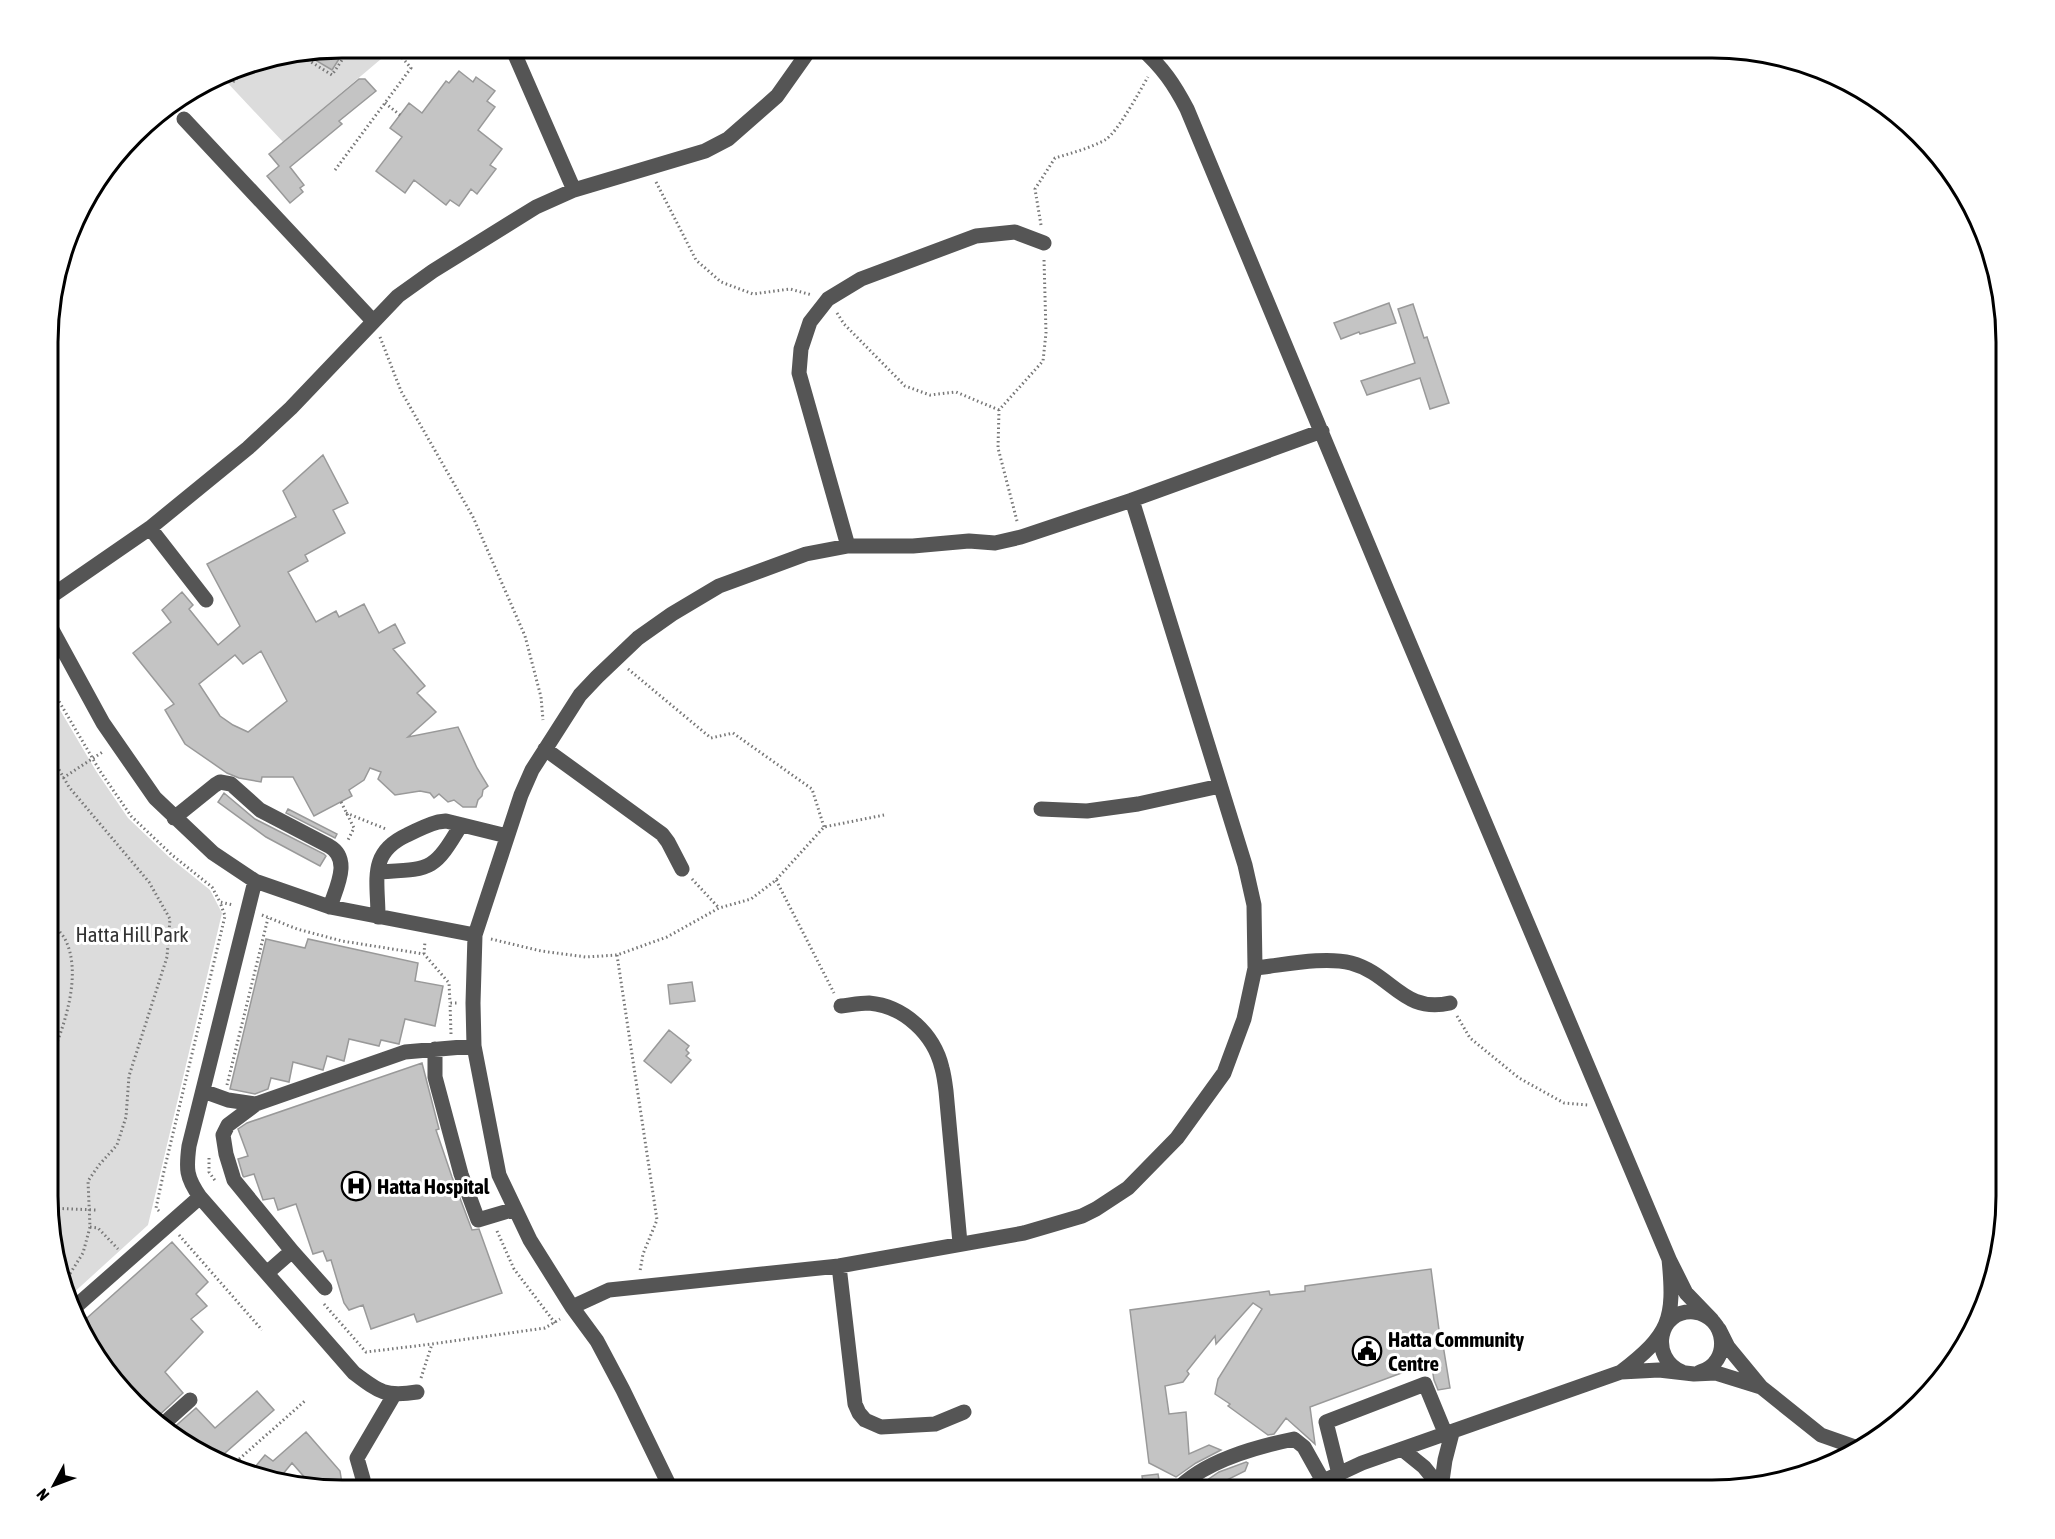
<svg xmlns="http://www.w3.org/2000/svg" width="2055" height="1539" viewBox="0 0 2055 1539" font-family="'Asap Condensed',sans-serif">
<rect width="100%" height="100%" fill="#fff"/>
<!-- green -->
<path fill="#dcdcdc" d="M343 48H394L283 142 223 78 248 64Z
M50 693 96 771 128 818 169 857 210 890 222 913 148 1225 70 1296 49 1216Z"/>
<!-- building -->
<path fill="#c4c4c4" stroke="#999" stroke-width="1.5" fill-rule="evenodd" d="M346 48 332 70 305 54 343 48Z
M459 71 473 82 476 77 495 91 487 101 495 107 478 130 502 149 490 165 496 169 477 194 471 189 459 206 450 200 446 205 414 180 405 193 376 171 402 137 390 128 409 103 422 113 446 81 449 83Z
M359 79H365L376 91 339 121 342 124 290 167 304 185 300 188 303 192 290 203 267 176 279 166 269 154Z
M1389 303 1396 323 1360 334 1359 332 1341 339 1334 323Z
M1413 304 1424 338 1427 337 1449 403 1430 409 1420 378 1367 395 1361 381 1415 363 1398 309Z
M323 455 348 503 333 510 345 533 305 555 308 561 288 572 316 622 336 611 339 617 364 604 379 633 395 624 405 643 393 649 425 686 417 693 436 712 408 737 458 727 477 768 488 786 483 790 482 796 478 800 476 807H463L454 800 448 802 439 794 434 798 430 793 420 791 395 795 378 779 381 772 370 768 364 780 349 790 352 796 314 816 293 777H262L261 782 239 778 227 773 185 744 165 710 174 704 133 653 171 622 162 610 182 592 193 605 189 609 218 645 240 626 207 564 296 517 283 491ZM261 651 287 701 248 732 233 725 220 716 199 684 235 655 243 664Z
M224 793 255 819 324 854 326 856 320 866 266 837 218 802Z
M288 809 337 834 335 838 286 813Z
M266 939 305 948 308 939 418 963 415 981 443 986 435 1026 405 1019 399 1044 381 1040 379 1046 349 1039 344 1061 327 1056 323 1070 293 1062 289 1082 271 1078 268 1089 255 1094 230 1089Z
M692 982 695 1001 670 1004 668 985Z
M669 1030 689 1046 686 1050 689 1053 686 1056 691 1060 671 1083 644 1061Z
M422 1063 439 1129 436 1130 452 1177 472 1230 479 1229 502 1293 417 1322 414 1314 371 1329 363 1305 349 1310 344 1303 331 1260 327 1261 323 1251 313 1254 296 1204 278 1210 274 1198 263 1200 254 1174 244 1177 243 1176 238 1159 248 1156 238 1129 247 1123Z
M172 1242 208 1282 196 1294 207 1306 191 1319 203 1332 165 1372 183 1393 153 1421 149 1418 78 1326Z
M1431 1269 1441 1345H1443L1450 1388 1438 1390 1434 1380 1431 1362 1310 1407 1315 1444 1286 1418 1274 1434 1268 1435 1228 1406 1230 1404 1215 1394 1218 1379 1262 1309 1253 1303 1216 1344 1215 1336 1187 1371 1189 1374 1183 1382 1165 1386 1169 1414 1186 1412 1189 1454 1209 1445 1221 1450 1196 1463 1176 1477 1149 1463 1130 1310 1269 1291 1270 1295 1305 1291V1286Z
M257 1391 274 1410 217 1460 170 1431 196 1408 215 1428Z
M306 1432 340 1471 343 1490H324L314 1488 292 1463 278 1480 250 1473 265 1455 273 1461Z
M1246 1462 1248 1463 1245 1471 1205 1491H1191L1219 1472Z
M1158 1474 1161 1491H1144L1142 1476Z"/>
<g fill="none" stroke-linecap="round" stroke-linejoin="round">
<!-- path -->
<path stroke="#777" stroke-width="3" stroke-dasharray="1.5 3" stroke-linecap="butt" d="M300 55 332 75 350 48
M246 70 254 63
M233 82 246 70 244 66
M385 103 400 115
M335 170 411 68 394 48
M656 182 696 260 721 282 753 294 790 289 812 295
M1041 225 1035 189 1055 158C1072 153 1090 148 1105 140 1118 132 1139 92 1148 77
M837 313 844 324 905 386 930 395 956 392 999 410
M380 337 401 391 473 517 525 636 541 697 543 720
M1017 521 998 448 999 410 1043 361 1046 333 1044 259
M628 669 711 738 733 733 812 789 824 827
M50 686 100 771 131 816 172 855 212 887 220 902 233 905
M50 754 69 787 149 882 170 919 167 957 129 1076 126 1117 117 1145 99 1165 88 1181 90 1227 83 1253 66 1280
M63 778 104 751
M341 802 354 828 347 842
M346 813 386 829
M692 879 719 908
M776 880 834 993
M262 915 297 929 342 941 424 954 449 983 450 1003
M491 939 541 951 586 957 617 955 667 937 719 908 751 899 776 880 824 827 884 815
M424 954 425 941
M617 955 657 1220 643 1254 640 1271
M1457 1016 1470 1038 1519 1078 1564 1103 1588 1105
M451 1034 450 1003H458
M49 1062C64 1028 83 974 65 939 61 932 54 926 49 920
M227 1085 268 918
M209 1158V1172L216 1182
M49 1208 96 1210
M159 1211 156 1208 164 1171 225 916 220 902
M90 1227 98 1228 118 1249
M497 1231 514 1269 555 1323
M179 1235 262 1330
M324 1304 366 1352 432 1344
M421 1378 432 1344 545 1328 560 1319
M229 1468 306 1400"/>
<!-- minor -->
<path stroke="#555" stroke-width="15" d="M512 48 574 190
M1141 48C1163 68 1174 84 1187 109L1387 590 1669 1259
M184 119 373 321
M150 528 206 600
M848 546 799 373 801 349 810 322 828 299 861 279 976 236 1015 232 1044 243
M50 597 150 528 248 448 291 408 398 296 433 271 536 207 574 190 705 151 728 139 777 96 811 48
M50 626 103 723 155 798 213 853 255 881 330 907 475 935
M545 749 662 834 668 842 682 869
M1041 809 1087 811 1138 804 1220 786
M174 818 215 785 220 782 231 784 260 810 329 846C352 859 336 888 330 907
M378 872C431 869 433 872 461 825
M255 881 189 1146C186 1169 186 1177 200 1197L354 1373C379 1392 385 1397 417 1392
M378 917C378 880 368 853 407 835 417 830 427 825 438 822L446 821 507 836
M1255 968C1284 965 1324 956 1351 963 1392 974 1403 1014 1450 1003
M841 1006C850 1005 860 1003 869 1003 904 1006 934 1034 942 1068 944 1075 945 1083 946 1091L960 1243
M435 1049V1077L461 1174 478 1220 515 1209
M203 1091 228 1100 256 1104
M292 1251 325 1288
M839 1266 855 1404 859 1413 865 1420 881 1427 935 1424 964 1412
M267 1273 292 1251 234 1180 226 1154 223 1135 228 1125 256 1104 405 1052 474 1046
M572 1307 609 1290 839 1266 1024 1233 1082 1216 1096 1209 1128 1188 1177 1138 1224 1073 1244 1019 1255 968 1254 905 1245 865 1132 500
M74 1308 200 1197
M1719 1329 1728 1347 1761 1387 1821 1435 1858 1448
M1621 1372C1670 1334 1675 1320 1669 1259L1686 1293 1712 1320
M1682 1372C1649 1358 1658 1309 1694 1312 1727 1316 1732 1363 1700 1372
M161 1426 190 1400
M1403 1450 1424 1467 1441 1488
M1339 1474 1326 1422 1425 1384 1446 1435
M1441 1488 1445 1460 1452 1433
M361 1490 363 1479 357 1458 394 1395
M672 1491 623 1390 597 1341 572 1307 530 1240 499 1175 474 1046 473 1003 475 935 521 795 532 770 580 695 597 677 638 638 672 614 719 586 806 554 848 546H913L969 541 995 543 1021 537 1132 500 1322 431
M1176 1491C1203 1461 1256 1447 1294 1439L1304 1447 1323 1481
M1302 1491 1362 1463 1621 1372 1659 1370 1694 1374 1716 1373 1761 1387"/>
</g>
<!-- icons -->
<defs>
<g id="hospital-ring" transform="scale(1.5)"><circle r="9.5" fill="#fff" stroke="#000" stroke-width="1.5"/><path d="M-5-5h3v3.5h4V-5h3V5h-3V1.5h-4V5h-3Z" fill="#000"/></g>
<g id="civic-ring" transform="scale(1.5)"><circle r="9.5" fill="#fff" stroke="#000" stroke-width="1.5"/><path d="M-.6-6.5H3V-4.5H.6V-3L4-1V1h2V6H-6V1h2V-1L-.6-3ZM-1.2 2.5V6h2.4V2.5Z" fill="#000"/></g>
</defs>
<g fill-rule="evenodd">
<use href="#hospital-ring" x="356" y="1186"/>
<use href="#civic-ring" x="1367" y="1351"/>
</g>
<g text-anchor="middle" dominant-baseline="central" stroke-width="6" stroke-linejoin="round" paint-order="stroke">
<!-- park labels -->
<g font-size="21" fill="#333" stroke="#fff">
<text x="132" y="934">Hatta Hill Park</text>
</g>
<!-- poi labels -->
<g font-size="21" font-weight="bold" fill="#000" stroke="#fff" text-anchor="start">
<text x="377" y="1186">Hatta Hospital</text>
<text x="1388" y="1339">Hatta Community<tspan x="1388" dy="24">Centre</tspan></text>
</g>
</g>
<!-- crop -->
<path d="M0 0H2055V1539H0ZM342 58H1712A284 284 0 0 1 1996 342V1196A284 284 0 0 1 1712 1480H342A284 284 0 0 1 58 1196V342A284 284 0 0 1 342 58Z" fill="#fff" fill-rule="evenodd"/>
<path fill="none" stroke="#000" stroke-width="3" d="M342 58H1712A284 284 0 0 1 1996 342V1196A284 284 0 0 1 1712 1480H342A284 284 0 0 1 58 1196V342A284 284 0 0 1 342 58Z"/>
<!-- north arrow -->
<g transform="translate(54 1485) rotate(229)" stroke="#ffffff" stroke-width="4.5" paint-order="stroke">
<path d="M0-4.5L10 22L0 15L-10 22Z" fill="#000000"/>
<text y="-9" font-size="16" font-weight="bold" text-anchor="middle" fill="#000000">N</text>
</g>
</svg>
